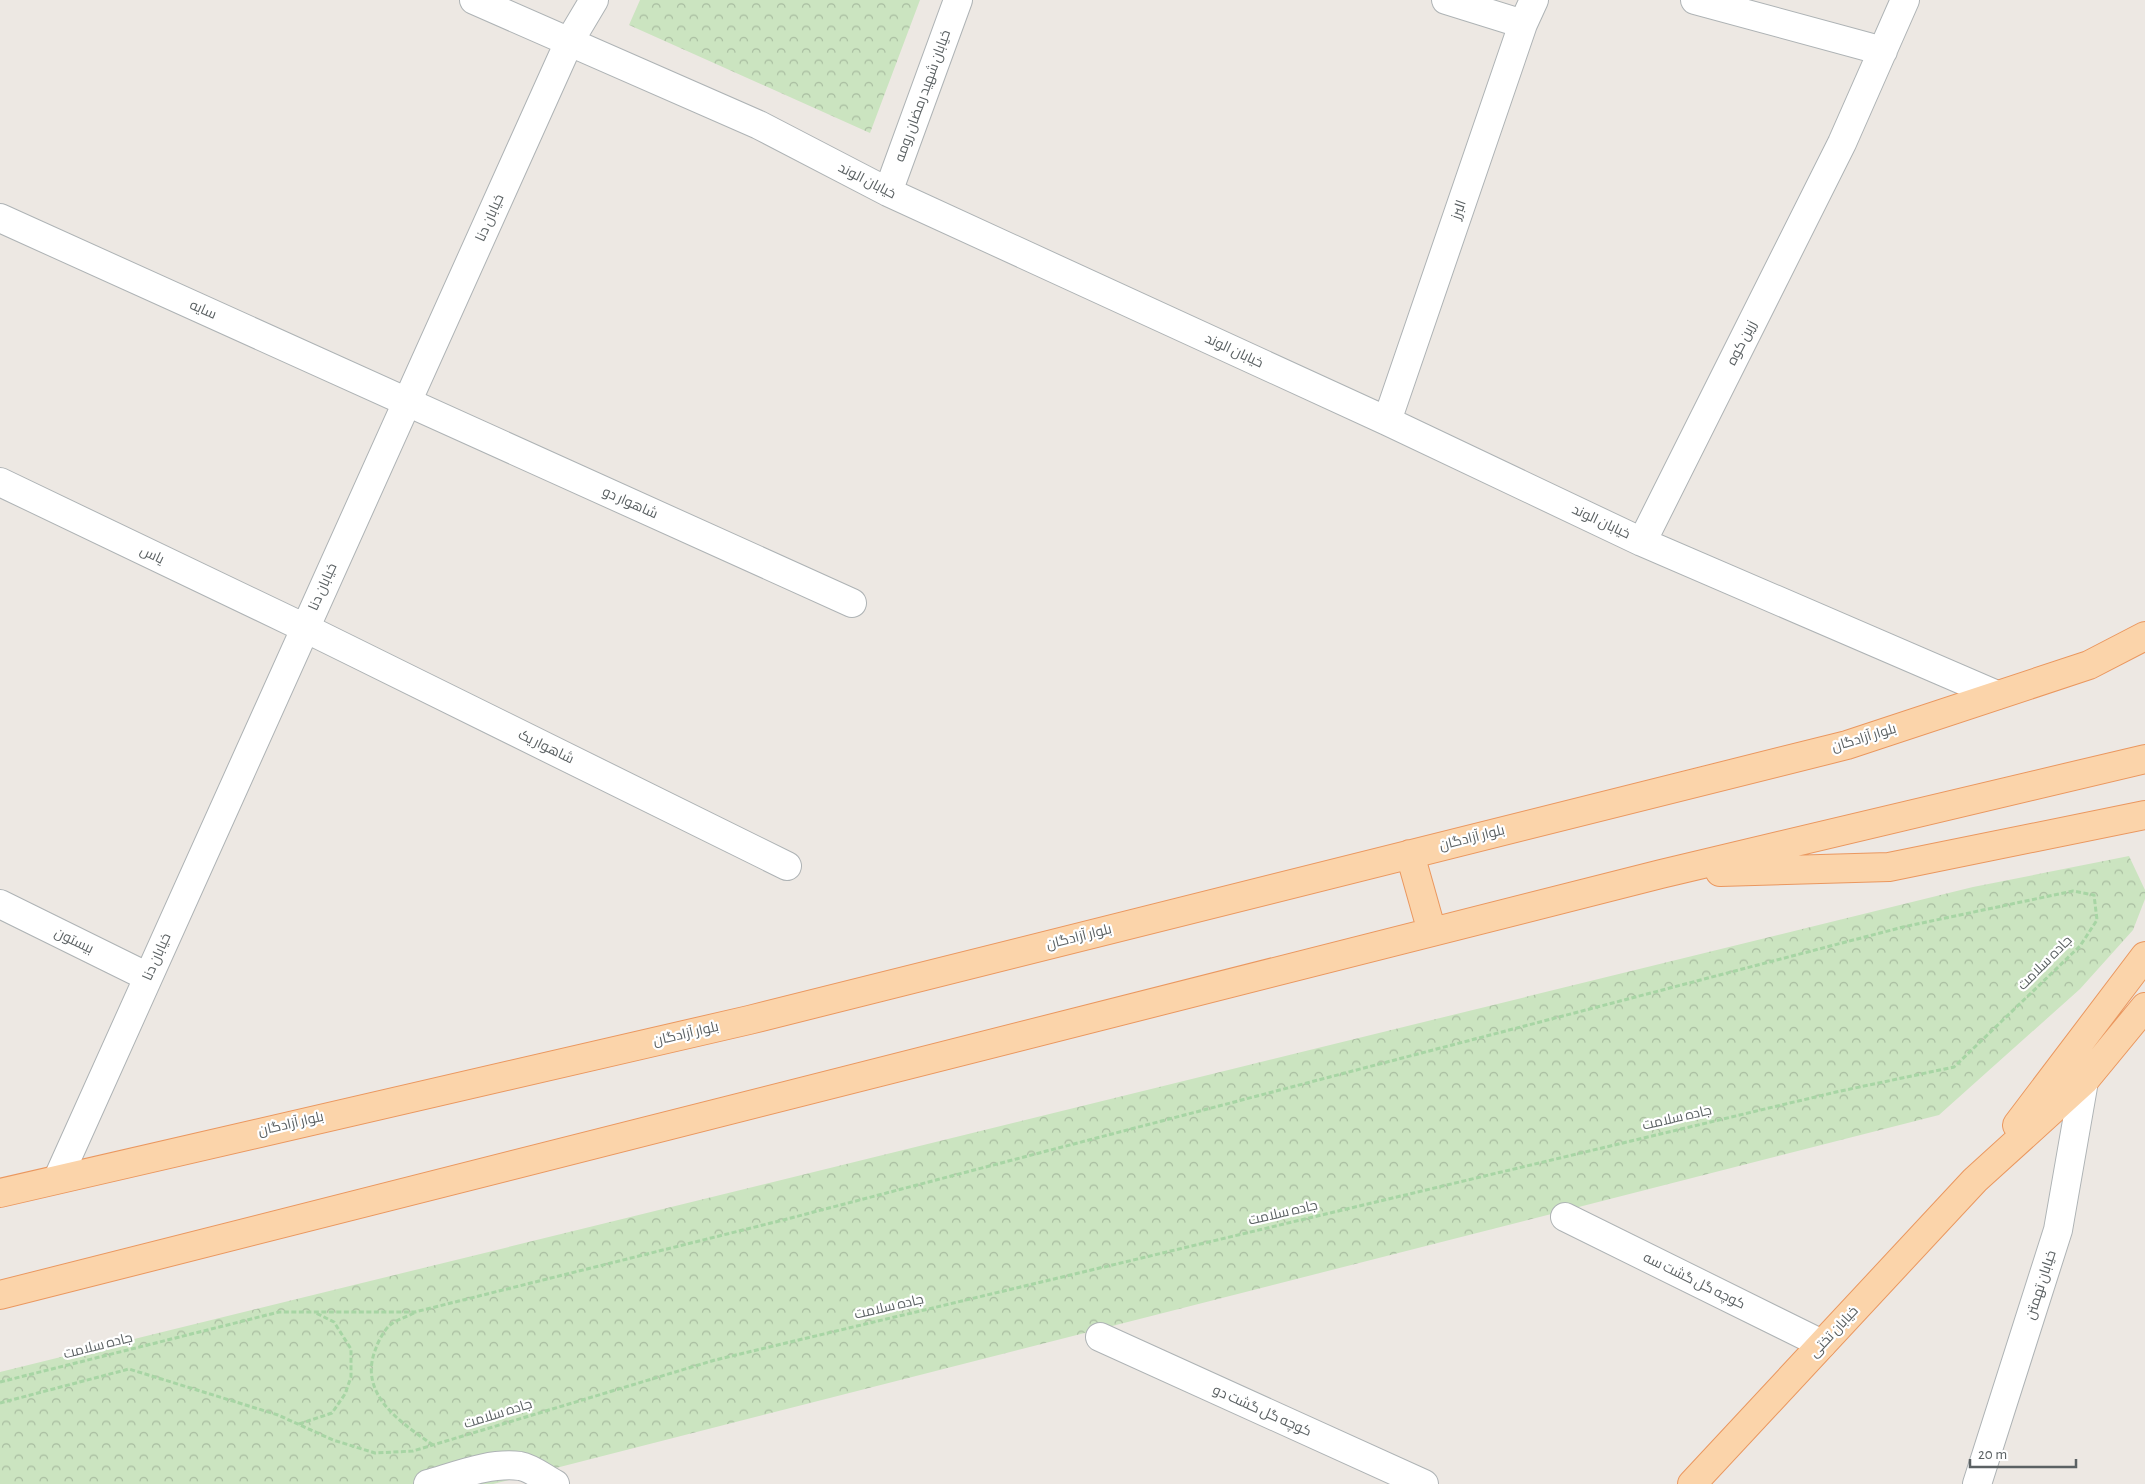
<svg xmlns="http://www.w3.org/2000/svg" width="2145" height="1484" viewBox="0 0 2145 1484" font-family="'Alegreya Sans',Cairo,sans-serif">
<defs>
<pattern id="park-crowns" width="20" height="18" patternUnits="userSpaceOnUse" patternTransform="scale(1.25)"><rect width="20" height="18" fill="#cbe4c0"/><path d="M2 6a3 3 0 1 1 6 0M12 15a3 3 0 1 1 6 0" fill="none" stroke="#a8bca0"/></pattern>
</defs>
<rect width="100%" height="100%" fill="#ede8e3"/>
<!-- park -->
<path fill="url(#park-crowns)" d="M640 0H920L870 133 629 25Z
M2129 856 2145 890V899L2133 930 2080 989 1939 1115 493 1484H0V1372L1973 887Z"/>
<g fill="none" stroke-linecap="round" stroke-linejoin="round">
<!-- minor casing -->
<g stroke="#aeb3b5" stroke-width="30">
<path id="minor" d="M474 0 759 125 888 192 1387 421 1642 542 1997 695
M1446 0 1523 24
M1695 0 1883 51
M888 192 958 0
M0 218 852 603
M1387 421 1523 24 1534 0
M0 482 305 628 787 866
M1642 542 1842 143 1905 0
M0 904 148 977
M58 1178 569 42 594 0
M1565 1217 1822 1344
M1100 1337 1424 1484
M428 1484C456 1476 490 1462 520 1466 532 1468 545 1479 555 1484
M1977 1484 2058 1230 2084 1081"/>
</g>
<!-- major casing -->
<g stroke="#ea975f" stroke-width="30">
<path id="major" d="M1410 854 1432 932
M1720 872 1889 867 2145 815
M2017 1125 2145 956
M0 1193 749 1020 1847 745 2089 665 2145 636
M0 1295 1661 874 2145 759
M1692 1484 1975 1180 2084 1081 2145 1007"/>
</g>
<!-- path -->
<path stroke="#a7d5a4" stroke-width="3" stroke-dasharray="5 2.5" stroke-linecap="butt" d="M414 1313C406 1317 396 1320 390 1325 384 1330 378 1342 376 1348 357 1394 400 1422 433 1445
M0 1382 279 1312H415L787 1219 1903 927 2073 891 2094 895 2097 920 2080 946 1954 1067 1836 1092 715 1360 413 1451 375 1453 333 1440 278 1415 129 1369 0 1403
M299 1424 332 1413 345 1394 351 1377V1349L334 1322 316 1313"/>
<!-- minor -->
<use href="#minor" stroke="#fff" stroke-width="28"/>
<!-- major -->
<use href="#major" stroke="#fbd4aa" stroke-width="28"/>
</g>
<g text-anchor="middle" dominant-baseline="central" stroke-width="4.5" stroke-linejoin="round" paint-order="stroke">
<!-- street labels -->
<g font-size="14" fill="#5b6163" stroke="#fff">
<text transform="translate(923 96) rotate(-70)">خیابان شهید رمضان رومه</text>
<text transform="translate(867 181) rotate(27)">خیابان الوند</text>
<text transform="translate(1459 210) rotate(-71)">البرز</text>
<text transform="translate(490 218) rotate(-66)">خیابان دنا</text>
<text transform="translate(203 310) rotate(24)">سایه</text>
<text transform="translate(1742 343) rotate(-63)">زرین کوه</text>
<text transform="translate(1234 351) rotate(25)">خیابان الوند</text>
<text transform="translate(630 503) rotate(24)">شاهوار دو</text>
<text transform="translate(1601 522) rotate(25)">خیابان الوند</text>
<text transform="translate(152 555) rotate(26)">یاس</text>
<text transform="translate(323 587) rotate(-66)">خیابان دنا</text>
<text transform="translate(1864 738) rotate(-17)">بلوار آزادگان</text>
<text transform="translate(546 747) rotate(26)">شاهوار یک</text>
<text transform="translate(1472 838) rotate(-14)">بلوار آزادگان</text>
<text transform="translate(1079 937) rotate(-14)">بلوار آزادگان</text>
<text transform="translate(74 941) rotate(26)">بیستون</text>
<text transform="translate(157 957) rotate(-66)">خیابان دنا</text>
<text transform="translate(2045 963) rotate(-45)">جاده سلامت</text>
<text transform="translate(686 1034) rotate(-13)">بلوار آزادگان</text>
<text transform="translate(1677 1118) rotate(-13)">جاده سلامت</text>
<text transform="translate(291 1124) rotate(-13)">بلوار آزادگان</text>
<text transform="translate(1283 1213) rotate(-13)">جاده سلامت</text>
<text transform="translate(1694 1281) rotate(26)">کوچه گل گشت سه</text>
<text transform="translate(2041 1285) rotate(-72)">خیابان تهمتن</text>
<text transform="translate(889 1307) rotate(-13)">جاده سلامت</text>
<text transform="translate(1834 1332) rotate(-47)">خیابان تختی</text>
<text transform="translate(98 1346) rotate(-14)">جاده سلامت</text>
<text transform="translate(1262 1411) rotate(24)">کوچه گل گشت دو</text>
<text transform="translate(498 1414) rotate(-17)">جاده سلامت</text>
</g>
</g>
<!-- scale -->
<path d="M1970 1459v8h106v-8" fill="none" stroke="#5b6163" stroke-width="2.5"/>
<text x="1978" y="1459" font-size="15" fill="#5b6163" stroke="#ffffff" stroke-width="4" paint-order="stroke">20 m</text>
</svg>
